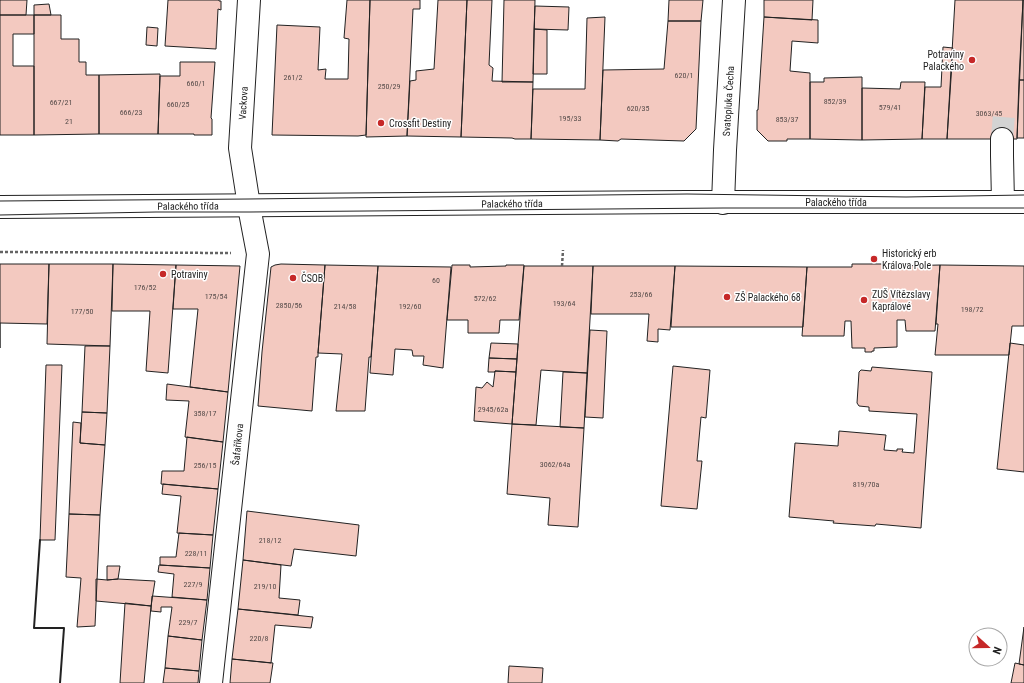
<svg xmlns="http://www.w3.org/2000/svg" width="1024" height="683" viewBox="0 0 1024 683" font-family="'Roboto Condensed',sans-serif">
<rect width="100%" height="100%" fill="#fff"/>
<!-- building -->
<path fill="#f3c9c0" stroke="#222" d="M0 0H27L26 15H0Z
M168 0H219V1H221V10L218 9 216 49 165 46Z
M347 0H370L366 135 358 136 272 135 277 25 320 27 318 70 326 69 325 79H348L349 39 344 38Z
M370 0H420V9H413L407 136 366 137Z
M438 0H467L461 137 407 136 410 81 416 80V71L434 69Z
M467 0H492L489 65 493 68 492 81 533 82 531 139H515L512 138 461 137Z
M504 0H535L533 82H502Z
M669 0H703L701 21H668Z
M764 0H813L812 20 764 17Z
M955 0H1023L1017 139H947Z
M1023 0H1024V80H1019Z
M49 4 51 15H34V5Z
M535 6 569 7 568 30 534 29Z
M0 15H34V34H13V66H34V135H0Z
M34 15H61V39H79V62H86V75H99V134L34 135Z
M605 17 600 140 531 139 533 89H585L587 18Z
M764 17 818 20V43L792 41 790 71 810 73V139H787V141H768L757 130V110H758Z
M668 21H701L696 129 684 141 621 139 618 141 600 140 603 70 664 69Z
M147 27 158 28 157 46 146 45Z
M534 29 547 30V74H533Z
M943 47 953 48 947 139H922L925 87H941Z
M180 62H215L211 118 212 119V135H194V134H158L160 76H180Z
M160 74 158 134H99V75Z
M862 77V140L810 139V82H824V78Z
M1019 80H1024V138H1017Z
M901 82H925L922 139 862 140V88L900 89Z
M0 264H49L47 324 0 323V348Z
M49 264H113L110 346 47 344Z
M113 264 176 265 168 373 146 371 150 311H112Z
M281 264 325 265 318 353V357H316L312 411 258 406 262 352 271 267 275 265Z
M852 264H896L897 266 940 265 935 331H906L905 320H897V347L874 348V351H872V352H865V348H852L851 321H845L844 336H802L807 267H852Z
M176 265 240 266 228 392 190 387 198 309H173Z
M325 265 378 266 371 357H369L365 411H336L342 354 318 353Z
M452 265H470V267L506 266V265H524L519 320H500L499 333H468V320H447Z
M940 265 1024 266V326H1012L1009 355H935L938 324H936Z
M378 266 451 267 443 368 423 365 424 356H413L412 350 395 349 393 375 370 373Z
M524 266H593L587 373 541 370 536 425 512 424Z
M593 266H675L670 330 658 329V342L647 341 649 314H591Z
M675 266 807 267 803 327H671Z
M590 330 607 331 603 418 585 417Z
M491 343 518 344 517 359 489 358Z
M1010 343 1024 345V472L997 469Z
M85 346H110L107 413 82 412Z
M489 358 517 359 516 372 495 371V372H488Z
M46 365H62L55 540H40Z
M673 366 710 370 706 418 701 417 697 461H702L697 509 661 506Z
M872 367 932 372 921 528 876 524 875 526 833 523 834 521 789 517 795 443 838 446 839 431 886 435 884 450 897 451V449H903L902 452 914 453 917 414 869 411V407L859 406 857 403 859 372 861 370 871 371Z
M495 371 516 372 512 424 474 421 476 387 482 388 487 382 493 387Z
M563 372 587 373 584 428 560 427Z
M167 384 228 392 223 442 185 437 189 401 166 400Z
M82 412 107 413 105 445 80 443Z
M73 422 81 423 80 443 105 445 100 515 69 514Z
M512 424 584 428 578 527 548 525 550 498 507 494Z
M187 437 223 442 218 489 161 484 162 471H184Z
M163 484 218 489 213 535 177 533 181 496 162 494Z
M247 511 359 525 356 556 294 549 291 566 243 560Z
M69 514 100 515 95 626 77 627 81 578 66 577Z
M179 533 213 535 210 568 160 565V557H176Z
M243 560 281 565 279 598 300 600 298 615 238 609Z
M159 565 210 568 207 600 172 597 174 574 158 572Z
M107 566H120L118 579 107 580Z
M96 579 107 580 118 579 155 581 151 606 96 601Z
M152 596 207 600 202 640 168 636 172 607H161V612L151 611Z
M125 603 151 606 144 683H120Z
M238 609 313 617 311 628 275 625 271 663 232 659Z
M1024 627V665L1019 664Z
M168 636 202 640 199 671 165 668Z
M232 659 273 663 270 683H230Z
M1015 663 1024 665V683H1011Z
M509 666 543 668 542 683H508Z
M165 668 199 671 198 683H163Z"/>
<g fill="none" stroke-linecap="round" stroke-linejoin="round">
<!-- minor-tunnel -->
<path stroke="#d3d3d3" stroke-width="22" stroke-dasharray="22 11" stroke-linecap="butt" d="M1002 139 1004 114"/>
<!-- minor casing -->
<g stroke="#222" stroke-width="24">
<g id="minor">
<path d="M1002 139V156L1003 202"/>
<path id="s1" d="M723 203 725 150 734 0"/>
<path id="s2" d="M0 207 687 202H1024"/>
<path id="s3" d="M211 683 258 254 250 212 240 148 249 0"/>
</g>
</g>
<!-- path -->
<path stroke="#646464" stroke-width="2.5" stroke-dasharray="3 2" stroke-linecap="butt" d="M0 252 231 253
M562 266 563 250"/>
<!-- minor -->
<use href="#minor" stroke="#fff" stroke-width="22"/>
<!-- tram -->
<path stroke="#222" stroke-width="1" d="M0 201 248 199 687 194 906 197 1024 195
M0 215 156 212H250L723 208H1024"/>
<!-- wall -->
<path stroke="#222" stroke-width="2" d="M40 540 34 628H64L60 683"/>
</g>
<!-- markers -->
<g fill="#c62828" stroke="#fff" stroke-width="1.5">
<circle cx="972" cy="60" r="4"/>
<circle cx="381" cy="123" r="4"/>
<circle cx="874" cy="259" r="4"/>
<circle cx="163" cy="274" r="4"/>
<circle cx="293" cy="278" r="4"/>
<circle cx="727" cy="297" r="4"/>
<circle cx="864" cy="300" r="4"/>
</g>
<g text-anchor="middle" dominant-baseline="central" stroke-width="3" stroke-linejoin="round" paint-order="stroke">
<!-- number labels -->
<g font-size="8" fill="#564c4a">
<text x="684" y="75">620/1</text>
<text x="293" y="77">261/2</text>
<text x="196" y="83">660/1</text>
<text x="389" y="86">250/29</text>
<text x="835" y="101">852/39</text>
<text x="61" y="102">667/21</text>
<text x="178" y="104">660/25</text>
<text x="890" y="107">579/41</text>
<text x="638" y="108">620/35</text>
<text x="131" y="112">666/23</text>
<text x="989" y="113">3063/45</text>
<text x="570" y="118">195/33</text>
<text x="787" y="119">853/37</text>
<text x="69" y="121">21</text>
<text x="436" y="280">60</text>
<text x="145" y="287">176/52</text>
<text x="641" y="294">253/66</text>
<text x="216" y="296">175/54</text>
<text x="485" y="298">572/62</text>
<text x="564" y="303">193/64</text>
<text x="289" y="305">2850/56</text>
<text x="345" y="306">214/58</text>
<text x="410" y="306">192/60</text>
<text x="972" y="309">198/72</text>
<text x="82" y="311">177/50</text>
<text x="493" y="409">2945/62a</text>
<text x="205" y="413">358/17</text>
<text x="555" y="464">3062/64a</text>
<text x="205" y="465">256/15</text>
<text x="866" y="484">819/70a</text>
<text x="270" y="540">218/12</text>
<text x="196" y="553">228/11</text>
<text x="193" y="584">227/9</text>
<text x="265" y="586">219/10</text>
<text x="188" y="622">229/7</text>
<text x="259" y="638">220/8</text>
</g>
<!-- poi labels -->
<g font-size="10" fill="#222" stroke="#fff" text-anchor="start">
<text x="964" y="54" text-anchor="end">Potraviny<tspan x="964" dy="12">Palackého</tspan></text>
<text x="389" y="123">Crossfit Destiny</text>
<text x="882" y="253">Historický erb<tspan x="882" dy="12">Králova Pole</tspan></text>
<text x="171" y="274">Potraviny</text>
<text x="301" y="278">ČSOB</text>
<text x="872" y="294">ZUŠ Vítězslavy<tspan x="872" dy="12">Kaprálové</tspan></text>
<text x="735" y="297">ZŠ Palackého 68</text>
</g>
<!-- street labels -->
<g font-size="10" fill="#222" stroke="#fff">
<text stroke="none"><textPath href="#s1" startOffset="102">Svatopluka Čecha</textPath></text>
<text stroke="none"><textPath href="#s3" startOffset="584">Vackova</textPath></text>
<text stroke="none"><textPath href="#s2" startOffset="836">Palackého třída</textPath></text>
<text stroke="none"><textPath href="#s2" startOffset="512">Palackého třída</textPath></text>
<text stroke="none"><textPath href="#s2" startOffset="188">Palackého třída</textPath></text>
<text stroke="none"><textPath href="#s3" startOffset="240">Šafaříkova</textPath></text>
</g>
</g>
<!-- north arrow -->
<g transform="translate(988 647) rotate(111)"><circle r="19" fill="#ffffff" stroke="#a7a7a7"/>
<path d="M0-3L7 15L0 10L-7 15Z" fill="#c62828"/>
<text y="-6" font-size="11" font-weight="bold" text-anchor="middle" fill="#222222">N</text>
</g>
</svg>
